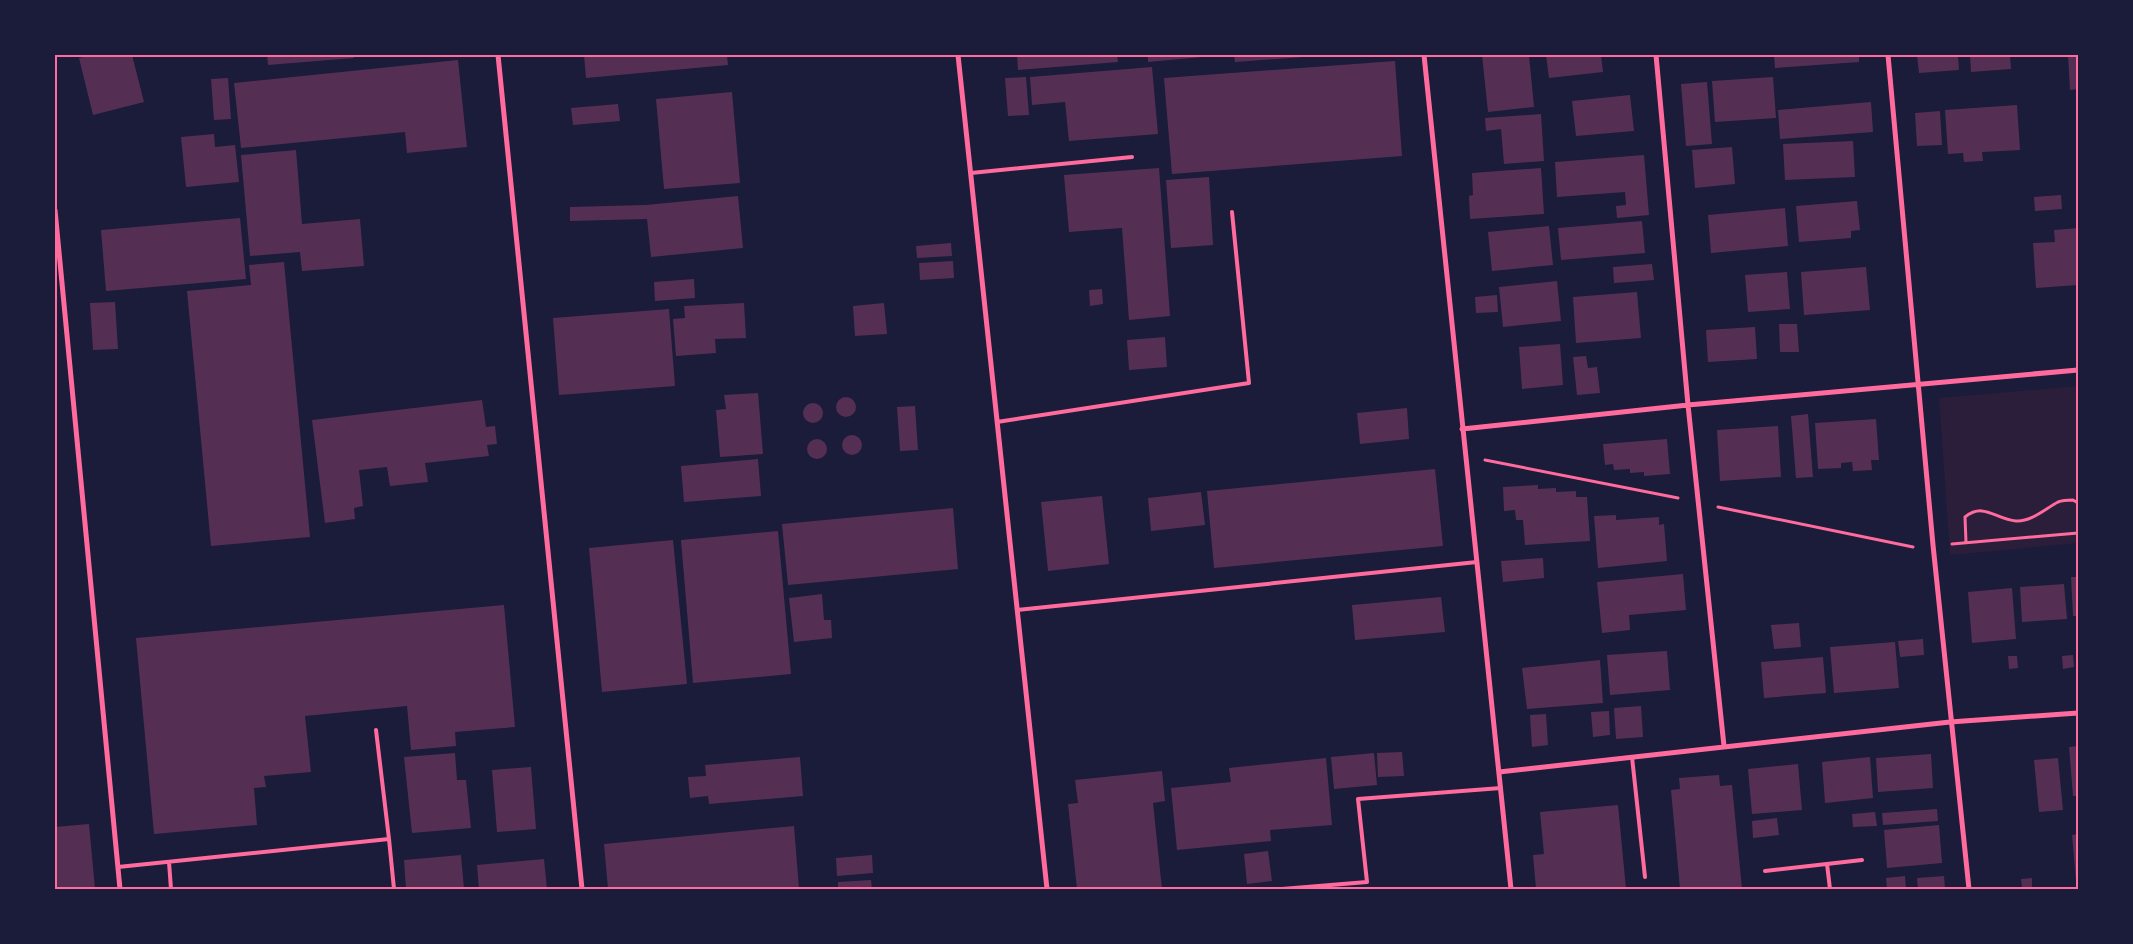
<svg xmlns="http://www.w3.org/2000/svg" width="2133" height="944" viewBox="0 0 2133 944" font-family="Manrope,sans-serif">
<rect width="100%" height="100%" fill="#1b1b3a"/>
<!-- green -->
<path fill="#2a1e3b" d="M2078 386V543L1950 555 1939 398Z"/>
<!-- building -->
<path fill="#542f53" d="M92 55H132L144 102 93 115 79 58Z
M267 55H353L354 58 268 65Z
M584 55H727L728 65 586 78Z
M1017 55H1117L1118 62 1018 70Z
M1148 55H1213V56L1148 62Z
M1234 55H1317V56L1235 62Z
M1482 55H1529L1534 107 1488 112Z
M1546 55H1601L1603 72 1549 78Z
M1774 55H1859V62L1775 68Z
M1917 55H1958L1959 70 1919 73Z
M1970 55H2010L2011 69 1971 72Z
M2068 55H2078V89L2070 90Z
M458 60 467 147 407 153 405 132 241 148 234 83Z
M1395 61 1402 156 1172 174 1164 78Z
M1152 67 1158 134 1069 141 1065 102 1032 105 1030 77Z
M1026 77 1029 115 1008 116 1005 78Z
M1773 77 1776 118 1715 122 1712 81Z
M228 78 231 119 214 120 211 79Z
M1707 82 1712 144 1686 146 1681 84Z
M732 92 740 183 664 189 656 99Z
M1630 95 1634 131 1576 136 1572 101Z
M1871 102 1873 132 1780 139 1778 110Z
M618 104 620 121 573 125 571 108Z
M2017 105 2020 150 1982 152 1983 161 1964 162 1963 153 1948 154 1945 110Z
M1940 111 1942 145 1917 146 1915 113Z
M1541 114 1544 161 1504 164 1501 129 1486 131 1485 118Z
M214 134 215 147 235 145 239 182 186 187 181 137Z
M1853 141 1855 177 1785 180 1783 144Z
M1732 147 1735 184 1695 188 1692 150Z
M296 150 302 224 360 219 364 266 302 271 300 252 250 256 241 155Z
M1644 155 1649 215 1617 218 1616 206 1626 205 1625 192 1557 197 1555 162Z
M1159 168 1170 316 1129 320 1122 228 1069 232 1064 175Z
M1541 168 1544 214 1470 219 1469 196 1473 195 1472 173Z
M1209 177 1213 245 1171 248 1166 180Z
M2061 195 2062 209 2035 211 2034 197Z
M738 196 743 248 651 257 647 219 570 221V207L646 205Z
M1857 201 1860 230 1851 231V238L1799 242 1796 206Z
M1785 208 1788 246 1711 253 1708 215Z
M240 218 246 279 106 291 101 230Z
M1642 221 1645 253 1561 260 1558 228Z
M1549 226 1553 265 1492 271 1488 232Z
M2078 228V285L2036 288 2033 243 2055 242 2054 230Z
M951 243 952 256 917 258 916 246Z
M953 261 954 278 920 280 919 263Z
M284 262 310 537 211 546 187 291 251 285 249 265Z
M1652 264 1654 280 1614 283 1613 267Z
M1866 267 1870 310 1804 315 1801 272Z
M1787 272 1790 309 1748 312 1745 275Z
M694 279 695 298 655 301 654 282Z
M1557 281 1561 321 1503 327 1499 287Z
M1102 289 1103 304 1090 306 1089 290Z
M1637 292 1641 338 1576 343 1573 297Z
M1497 295 1498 312 1476 313 1475 297Z
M115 302 118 349 93 350 90 303Z
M744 303 746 338 715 339 716 353 676 356 673 319 685 318 684 306Z
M884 303 887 334 855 336 853 306Z
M669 309 675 386 559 395 553 318Z
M1779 324H1797L1799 352H1780Z
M1755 327 1757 359 1708 362 1706 330Z
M1165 337 1167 367 1129 370 1127 340Z
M1560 344 1563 385 1522 389 1519 347Z
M1586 356 1588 368 1597 367 1600 393 1577 395 1573 357Z
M758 393 763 454 720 457 716 410 726 409 724 395Z
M836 407a10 10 0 1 1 20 0a10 10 0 1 1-20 0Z
M482 400 486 427 495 426 497 444 487 445 489 456 425 463 428 482 390 486 387 467 359 470 363 506 354 508 355 519 325 523 312 420Z
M803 413a10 10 0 1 1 20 0a10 10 0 1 1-20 0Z
M915 406 918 450 900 451 897 407Z
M1407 408 1409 439 1360 444 1357 413Z
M1808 414 1813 477 1796 478 1791 416Z
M1876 419 1879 460H1871L1872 470 1853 471 1852 462 1841 463V468L1818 469 1815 423Z
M1778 426 1781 477 1720 481 1717 430Z
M842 445a10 10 0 1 1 20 0a10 10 0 1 1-20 0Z
M1667 439 1670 474 1644 476V472L1630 473V469L1614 470 1613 464 1605 465 1603 444Z
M807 449a10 10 0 1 1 20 0a10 10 0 1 1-20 0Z
M758 459 761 496 684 502 681 466Z
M1435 469 1443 546 1214 568 1207 491Z
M1538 485V489L1556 488V492L1576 491V497H1587L1590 541 1525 545 1523 520H1516L1515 510 1504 511 1503 487Z
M1201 492 1205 525 1151 531 1148 498Z
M1102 496 1109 564 1048 571 1041 502Z
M953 508 958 569 788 585 782 524Z
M1616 515V520L1659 517V525L1664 524 1667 561 1598 568 1594 516Z
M778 531 791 674 693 683 681 540Z
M673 540 687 684 602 692 589 548Z
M1543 558 1544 578 1503 582 1501 561Z
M1683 574 1686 610 1629 615 1630 630 1602 633 1597 582Z
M2071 577H2078V616H2073Z
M2064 584 2067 619 2022 622 2020 587Z
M2012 588 2016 639 1972 643 1968 592Z
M822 594 824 620H831L832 638 794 642 789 598Z
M1441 597 1445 632 1355 640 1352 605Z
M504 605 515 727 455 732 456 746 411 750 407 706 305 716 311 772 264 776 266 787 254 788 257 825 154 834 136 638Z
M1799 623 1801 647 1774 649 1771 625Z
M1923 639 1924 655 1900 657 1898 641Z
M1895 642 1899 688 1834 693 1830 647Z
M1667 651 1670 690 1610 695 1607 655Z
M2073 655 2074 667 2063 669 2062 656Z
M2008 656H2017L2018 668 2009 669Z
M1823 657 1826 693 1764 698 1761 662Z
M1600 660 1603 703 1527 709 1522 668Z
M1641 706 1643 737 1616 739 1614 708Z
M1609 711 1610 735 1593 737 1591 712Z
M1546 714 1548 745 1532 747 1530 715Z
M2078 746V796H2073L2069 747Z
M1402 752 1404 776 1378 777 1377 753Z
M455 753 457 780H466L471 828 412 833 404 757Z
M1374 753 1377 785 1334 789 1331 757Z
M1931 754 1933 788 1878 792 1876 758Z
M800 757 803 796 709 804 708 796 690 798 688 777 706 776 705 765Z
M1870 757 1873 798 1825 803 1822 762Z
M1326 758 1332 825 1270 830 1271 841 1177 850 1171 788 1231 782 1229 768Z
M2058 758 2063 810 2039 812 2034 760Z
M1798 764 1802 810 1752 814 1748 769Z
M531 767 536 829 497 832 492 770Z
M1162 771 1165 801 1153 803 1162 889H1077L1068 804 1078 803 1075 780Z
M1719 775 1720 786 1732 785 1742 889H1680L1671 790 1680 789 1679 778Z
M1618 805 1626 889H1536L1533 855 1544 854 1540 812Z
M1937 809 1938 821 1883 825 1882 813Z
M1875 812 1877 826 1853 827 1852 814Z
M1777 818 1779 835 1753 838 1752 821Z
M89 824 95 889H55V827Z
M1939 825 1942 863 1887 868 1884 830Z
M794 826 799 889H608L604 844Z
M2078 834V881H2076L2072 835Z
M1268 851 1272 881 1247 884 1244 854Z
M461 855 464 889H406L404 860Z
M872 855 873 873 837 876 836 858Z
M544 859 547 889H479L477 865Z
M1905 876 1906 889H1887L1886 878Z
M1944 876 1945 889H1918L1917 878Z
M2032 878V887L2022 888 2021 879Z
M871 880 872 889H838V882Z"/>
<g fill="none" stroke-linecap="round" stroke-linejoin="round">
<!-- path -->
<path stroke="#ff6b9d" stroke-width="3" d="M1485 460 1678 498
M1718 507 1913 547
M1966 542 1965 517C1984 502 1995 519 2016 521 2031 522 2045 509 2058 502 2063 500 2068 500 2073 500L2078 503
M1952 544 2078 533"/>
<!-- service -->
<path stroke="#ff6b9d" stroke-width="4" d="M971 173 1132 157
M997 422 1249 383 1232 212
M1017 610 1477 562
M376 730 389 839
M1632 757 1645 877
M169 862 171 889
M1827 864 1830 889
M118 867 389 839 394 889
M1765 871 1862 860
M1282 889 1367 882 1358 799 1501 788"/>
<!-- minor -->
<path stroke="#ff6b9d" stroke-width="5" d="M498 55 582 889
M958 55 1047 889
M1424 55 1511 889
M1656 55 1688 405 1724 746
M1888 55 1933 545 1969 889
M55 210 120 889
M1462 429 1688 405 2078 370
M1499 772 1950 722 2078 713"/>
</g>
<!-- border -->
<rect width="2133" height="944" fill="none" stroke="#1b1b3a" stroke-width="112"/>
<rect x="56" y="56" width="2021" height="832" fill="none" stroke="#ff6b9d" stroke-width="2"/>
</svg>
